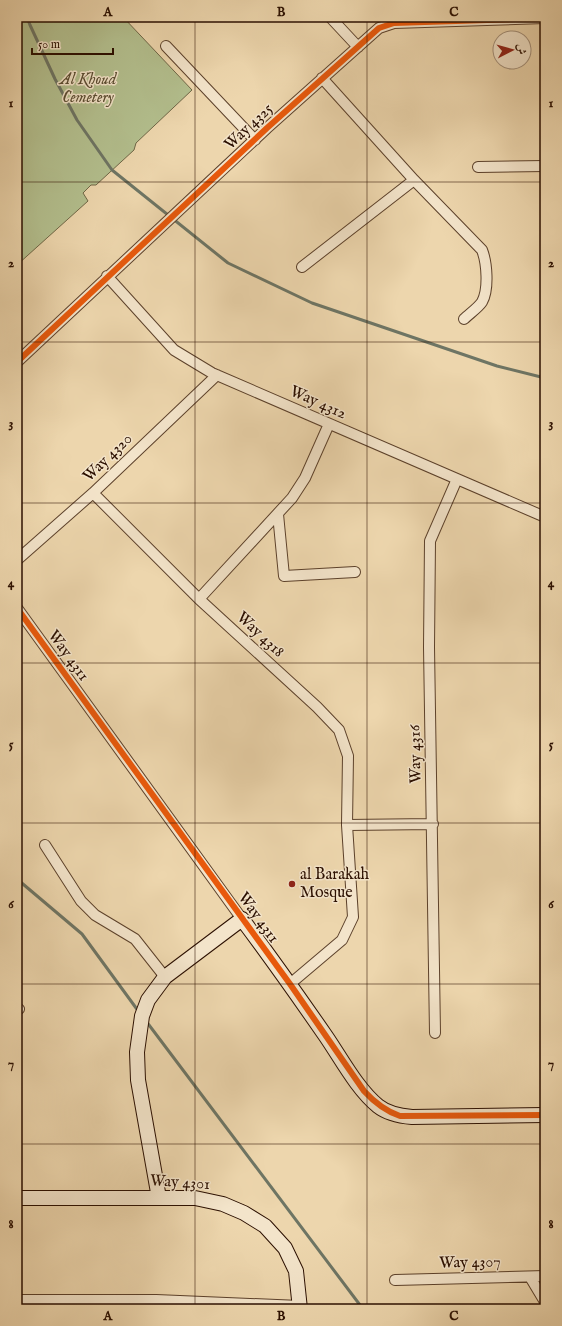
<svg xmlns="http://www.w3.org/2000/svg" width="562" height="1326" viewBox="0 0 562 1326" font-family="'IM FELL English',Amiri,serif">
<rect width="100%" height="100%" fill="#edd6ad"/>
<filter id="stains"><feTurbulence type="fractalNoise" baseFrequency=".005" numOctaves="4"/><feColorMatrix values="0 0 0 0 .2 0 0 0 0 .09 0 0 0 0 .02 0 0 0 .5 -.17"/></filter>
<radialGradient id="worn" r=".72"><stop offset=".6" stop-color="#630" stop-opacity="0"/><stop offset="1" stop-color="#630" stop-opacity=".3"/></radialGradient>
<!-- green -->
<path fill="#b3bf8e" stroke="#6f6747" d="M17 17H123L192 90 136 143 134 150 96 185H91L83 193 88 201 17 265Z"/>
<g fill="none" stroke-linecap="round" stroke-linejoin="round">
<!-- stream -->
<path stroke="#6e7564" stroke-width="3" d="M27 17 30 25 55 79 77 120 112 170 228 263 312 303 497 366 545 378
M17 879 82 934 139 1012
M146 1021 363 1309"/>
<!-- street casing -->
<g stroke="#5c412b" stroke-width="12">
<path id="street" d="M330 17 358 47
M166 46 255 140
M322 78 414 180 482 250C487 263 489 289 482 302 478 308 469 314 464 319
M478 167 545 166
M302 267 414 180
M107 276 174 350 212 373 545 517
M17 362 267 128 379 28 394 23 545 18
M93 493 199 599 317 707 339 730 348 756 347 825 353 917 342 940 290 984
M278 514 284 576 355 572
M17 560 93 493 217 375
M199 599 292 498 305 478 329 424
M17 608 242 919
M347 825 433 824
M45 845 81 901 95 915 135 939 165 977
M17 1008 19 1009
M435 1033 429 647 430 541 457 479
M530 1277 545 1302
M395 1280 545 1276
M17 1300H156L300 1306"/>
</g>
<!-- secondary casing -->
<g stroke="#2b0f00" stroke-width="16">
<path id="secondary" d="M17 1198H195L223 1204 244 1213 265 1226 285 1248 296 1271 300 1309
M159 1198 138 1080 137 1052 142 1016 148 1000 165 977 242 919C271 958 298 996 325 1035 341 1058 357 1089 378 1106 388 1114 400 1116 412 1117L545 1115"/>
</g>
<!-- street -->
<use href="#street" stroke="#f3e4ca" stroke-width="10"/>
<!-- secondary -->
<use href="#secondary" stroke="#f3e4ca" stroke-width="14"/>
<!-- cycleway casing -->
<g stroke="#f3e4ca" stroke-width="8">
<path id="cycleway" d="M17 362 267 128 379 28 394 23 545 18
M17 608 290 984 364 1091C375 1103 385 1111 400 1116L545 1115"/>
</g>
<!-- cycleway -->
<use href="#cycleway" stroke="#e8590c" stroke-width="6"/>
</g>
<!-- grid -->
<path fill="none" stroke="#2b0f00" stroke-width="1" stroke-opacity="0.55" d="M195 17V1309M367 17V1309M17 182H545M17 342H545M17 503H545M17 663H545M17 823H545M17 984H545M17 1144H545"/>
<!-- markers -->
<circle fill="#8f2418" stroke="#f3e4ca" stroke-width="1.5" cx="292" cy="884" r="4"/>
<g text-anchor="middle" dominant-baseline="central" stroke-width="3" stroke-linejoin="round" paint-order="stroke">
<!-- park labels -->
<g font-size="16" font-style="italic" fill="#5b4d32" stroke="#f3e4ca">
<text x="88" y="80">Al Khoud<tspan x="88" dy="18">Cemetery</tspan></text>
</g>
<!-- street labels -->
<g font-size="16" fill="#2b0f00" stroke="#f3e4ca">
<text transform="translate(249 127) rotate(-43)">Way 4325</text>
<text transform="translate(318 403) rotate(24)">Way 4312</text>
<text transform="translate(108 458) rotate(-44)">Way 4320</text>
<text transform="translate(260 635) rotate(43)">Way 4318</text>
<text transform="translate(68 656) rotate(54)">Way 4311</text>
<text transform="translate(416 754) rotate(-91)">Way 4316</text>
<text transform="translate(258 918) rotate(54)">Way 4311</text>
<text transform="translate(180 1183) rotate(4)">Way 4301</text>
<text transform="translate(470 1263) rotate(-1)">Way 4307</text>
</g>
<!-- poi labels -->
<g font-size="16" fill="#2b0f00" stroke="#f3e4ca" text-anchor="start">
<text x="300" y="875">al Barakah<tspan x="300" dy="18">Mosque</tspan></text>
</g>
</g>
<!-- margin -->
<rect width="562" height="1326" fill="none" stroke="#edd6ad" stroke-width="44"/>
<!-- north arrow -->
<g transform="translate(512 50) rotate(84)"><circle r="19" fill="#f3e4ca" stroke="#a38f79"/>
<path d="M0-3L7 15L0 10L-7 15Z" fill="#8f2418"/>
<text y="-6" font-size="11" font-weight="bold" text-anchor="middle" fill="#2b0f00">ش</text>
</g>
<!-- scale -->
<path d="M32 48v6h81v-6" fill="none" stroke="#2b0f00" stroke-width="2"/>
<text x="38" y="48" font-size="12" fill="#2b0f00" stroke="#f3e4ca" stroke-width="3" paint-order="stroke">50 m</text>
<rect x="22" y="22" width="518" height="1282" fill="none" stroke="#2b0f00" stroke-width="1.5"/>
<g font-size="13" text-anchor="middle" font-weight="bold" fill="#2b0f00">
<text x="108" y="16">A</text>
<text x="281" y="16">B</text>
<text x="454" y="16">C</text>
<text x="11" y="107">1</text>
<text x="551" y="107">1</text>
<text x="11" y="267">2</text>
<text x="551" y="267">2</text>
<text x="11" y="427">3</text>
<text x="551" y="427">3</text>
<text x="11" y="587">4</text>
<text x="551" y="587">4</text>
<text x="11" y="748">5</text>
<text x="551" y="748">5</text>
<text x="11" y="908">6</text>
<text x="551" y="908">6</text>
<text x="11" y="1068">7</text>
<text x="551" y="1068">7</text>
<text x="11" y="1228">8</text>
<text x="551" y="1228">8</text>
<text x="108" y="1320">A</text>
<text x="281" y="1320">B</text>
<text x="454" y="1320">C</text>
</g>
<rect width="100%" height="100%" filter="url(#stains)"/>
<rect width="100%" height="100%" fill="url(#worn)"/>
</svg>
